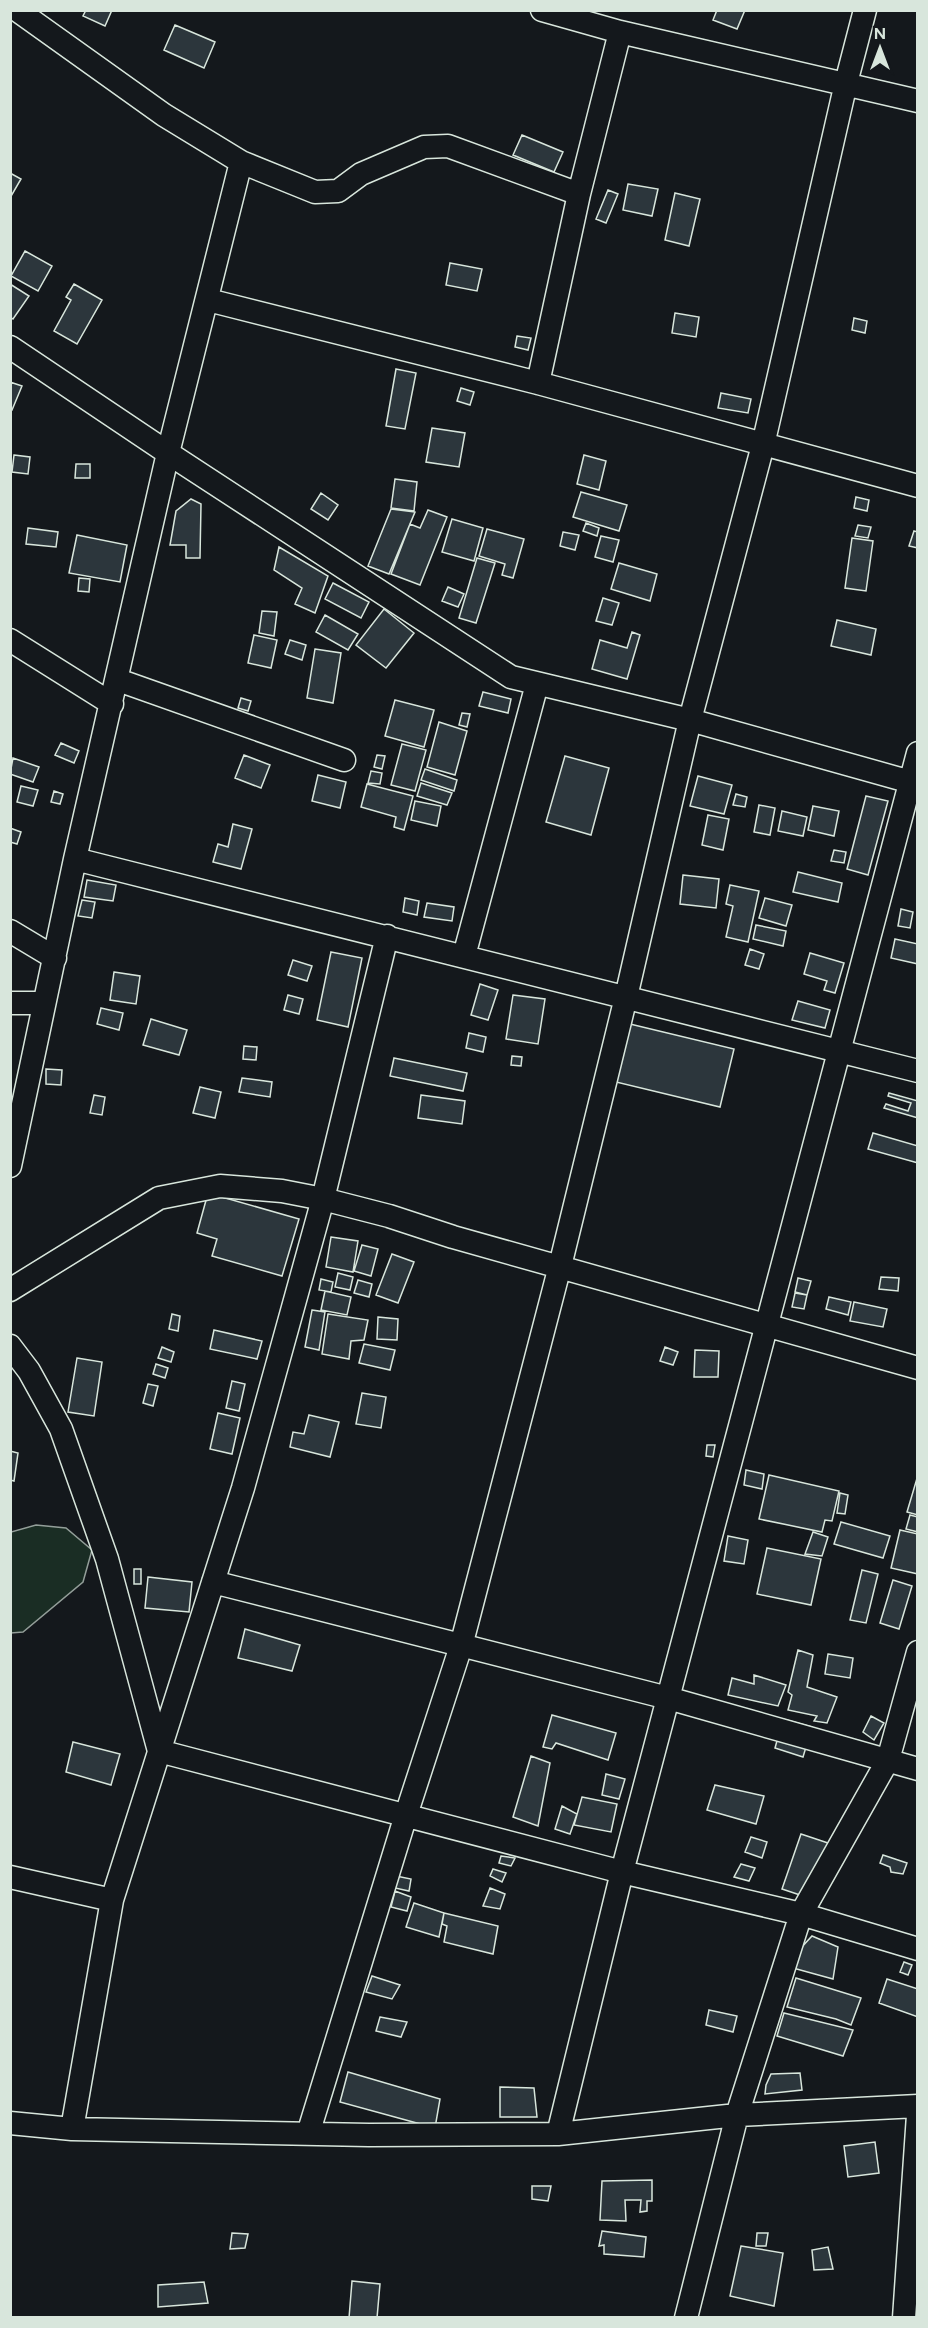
<svg xmlns="http://www.w3.org/2000/svg" width="928" height="2328" viewBox="0 0 928 2328" font-family="Figtree,sans-serif">
<rect width="100%" height="100%" fill="#14181c"/>
<!-- green -->
<path fill="#1a2d24" stroke="#939e99" stroke-width="1.5" d="M36 1525 66 1528 92 1550 83 1582 23 1632 11 1633V1532Z"/>
<!-- building -->
<path fill="#2c363c" stroke="#d8e6dc" stroke-width="1.5" d="M86 10H112L105 26 83 16Z
M717 10H745L737 29 713 20Z
M175 25 215 42 204 68 164 50Z
M522 135 563 152 554 172 513 155Z
M10 173 21 179 10 198Z
M628 184 658 189 652 216 623 210Z
M608 190 618 194 606 223 596 219Z
M675 193 700 199 689 246 665 240Z
M25 251 52 266 38 291 11 276Z
M450 263 482 269 477 291 446 285Z
M10 284 29 296 13 319 10 317Z
M74 284 102 300 77 344 54 331 71 300 66 297Z
M675 313 699 317 696 337 672 333Z
M854 318 867 321 865 333 852 330Z
M517 336 531 338 528 350 515 347Z
M396 369 416 373 405 429 386 426Z
M10 382 22 386 12 410 10 409Z
M461 388 474 392 470 405 457 401Z
M721 393 751 399 748 413 718 408Z
M432 428 465 433 459 467 426 462Z
M14 455 30 457 28 474 12 472Z
M584 455 606 461 599 490 577 484Z
M76 464H90V478H75Z
M395 479 417 482 414 511 391 508Z
M581 492 627 505 619 531 573 517Z
M321 493 338 505 328 520 311 509Z
M856 497 869 500 867 511 854 508Z
M191 499 201 504 200 558H186V545H170L176 511Z
M391 509 415 512 389 574 368 566Z
M428 510 447 517 420 585 391 574 410 524 420 528Z
M452 519 483 528 474 561 442 552Z
M586 523 599 528 597 536 583 531Z
M858 525 871 527 868 538 855 536Z
M28 528 58 532 56 547 26 544Z
M487 529 524 539 513 578 502 575 505 564 479 556Z
M914 531 918 532V548L909 546Z
M563 532 579 535 575 550 560 546Z
M77 535 127 545 120 582 69 573Z
M601 536 619 540 613 562 595 557Z
M852 538 873 541 866 591 845 588Z
M279 547 328 576 315 613 295 604 302 588 274 570Z
M477 558 495 563 476 623 459 618Z
M619 563 657 574 650 601 611 589Z
M79 578 90 579 89 592 78 591Z
M333 583 369 602 361 618 325 599Z
M448 587 464 594 458 607 442 601Z
M603 598 619 603 612 625 596 621Z
M384 609 414 633 386 668 356 645Z
M262 611 277 612 274 636 259 633Z
M325 615 358 634 348 650 316 632Z
M837 620 876 629 871 655 831 646Z
M632 632 640 635 627 679 592 669 600 640 627 648Z
M254 635 277 640 271 668 248 663Z
M290 640 306 645 302 660 285 654Z
M315 649 341 653 333 703 307 698Z
M483 692 511 699 508 713 479 706Z
M241 698 251 701 248 711 238 708Z
M395 700 434 710 424 747 385 736Z
M462 713 470 714 467 727 459 725Z
M439 722 467 731 455 775 427 767Z
M61 743 79 751 74 763 55 755Z
M402 744 426 750 415 791 391 785Z
M244 755 270 765 261 788 235 778Z
M377 755 385 756 382 769 374 767Z
M565 756 609 768 591 835 546 822Z
M13 758 39 767 33 782 10 774Z
M425 769 457 780 454 791 421 780Z
M371 771 382 773 380 784 368 783Z
M318 775 346 782 340 808 312 801Z
M698 776 732 785 724 814 690 806Z
M421 783 452 793 447 805 417 796Z
M367 784 413 796 404 830 394 827 396 817 361 807Z
M21 786 38 790 33 806 17 802Z
M54 791 63 794 60 804 51 802Z
M736 794 747 797 745 807 733 805Z
M866 796 888 801 868 875 847 869Z
M415 801 441 806 437 826 411 820Z
M759 805 775 808 770 835 754 832Z
M813 806 839 811 834 836 808 830Z
M782 811 807 817 803 836 778 831Z
M708 815 729 819 723 850 702 845Z
M233 824 252 829 241 869 213 862 218 844 228 847Z
M10 828 21 832 17 844 10 842Z
M834 850 846 852 844 863 831 861Z
M798 872 842 883 838 902 793 892Z
M683 875 719 879 716 908 680 904Z
M87 880 116 885 113 901 84 897Z
M730 885 759 891 748 942 726 937 733 906 726 904Z
M405 898 419 901 417 915 403 912Z
M765 898 792 905 786 926 759 918Z
M82 900 95 902 92 918 78 916Z
M427 903 454 907 452 921 424 917Z
M901 909 913 912 910 928 898 926Z
M756 925 786 931 783 946 753 939Z
M895 939 918 944V964L891 958Z
M750 949 764 954 759 969 745 965Z
M331 952 362 958 348 1027 317 1020Z
M810 953 844 963 835 993 824 990 827 981 804 974Z
M293 960 312 966 307 981 288 975Z
M114 972 140 976 136 1004 110 1000Z
M480 984 498 990 488 1020 471 1015Z
M288 995 303 999 299 1014 284 1010Z
M513 995 545 999 538 1044 506 1039Z
M798 1001 830 1010 825 1028 792 1020Z
M101 1008 123 1013 119 1030 97 1024Z
M151 1019 187 1030 179 1055 143 1045Z
M630 1024 734 1049 720 1107 616 1082Z
M469 1033 486 1037 483 1052 466 1048Z
M244 1046 257 1047 256 1060 243 1059Z
M512 1056 522 1057 521 1066 511 1065Z
M394 1058 467 1073 463 1091 390 1076Z
M46 1069 62 1070 61 1085 46 1084Z
M242 1078 272 1082 270 1097 239 1092Z
M200 1087 221 1092 215 1118 193 1113Z
M889 1093 918 1101V1118L884 1108 886 1104 908 1111 911 1103 888 1096Z
M94 1095 105 1097 102 1115 90 1113Z
M421 1095 465 1101 462 1124 418 1118Z
M873 1133 918 1146V1163L868 1149Z
M208 1193 299 1219 282 1276 212 1256 217 1239 197 1233Z
M331 1237 358 1241 353 1272 326 1267Z
M362 1245 378 1249 371 1276 354 1271Z
M392 1254 414 1262 398 1303 376 1295Z
M338 1273 353 1277 350 1290 335 1287Z
M881 1277 899 1278 898 1291 879 1289Z
M798 1278 811 1281 807 1295 795 1292Z
M321 1279 333 1282 331 1292 319 1290Z
M358 1280 372 1284 369 1297 354 1293Z
M325 1291 351 1297 347 1315 321 1310Z
M795 1293 807 1295 804 1309 792 1307Z
M829 1297 851 1302 848 1315 826 1309Z
M854 1302 887 1309 883 1327 850 1321Z
M312 1310 325 1312 319 1350 305 1347Z
M172 1314 180 1316 178 1331 169 1329Z
M328 1314 368 1320 364 1340 351 1341 349 1359 322 1354Z
M378 1317 398 1319 397 1340 377 1339Z
M214 1330 262 1341 257 1359 210 1349Z
M364 1344 395 1350 390 1370 359 1363Z
M162 1347 174 1352 171 1362 158 1358Z
M665 1347 678 1352 673 1365 660 1361Z
M695 1350 719 1351 718 1377H694Z
M77 1358 102 1362 94 1416 68 1412Z
M156 1364 168 1368 165 1378 153 1374Z
M232 1381 245 1384 239 1411 226 1408Z
M148 1384 158 1386 153 1406 143 1403Z
M362 1393 386 1397 381 1428 356 1424Z
M218 1413 240 1418 232 1454 210 1449Z
M309 1415 339 1422 330 1457 290 1447 293 1432 304 1434Z
M707 1445H715L713 1457 706 1456Z
M10 1451 18 1453 14 1481 10 1480Z
M746 1470 764 1474 762 1489 744 1485Z
M769 1475 839 1491 832 1521 825 1520 822 1532 759 1519Z
M918 1475V1515L907 1512Z
M840 1493 848 1495 845 1514 837 1513Z
M910 1515 918 1517V1532L906 1529Z
M841 1522 890 1536 883 1558 834 1544Z
M900 1530 918 1534V1574L891 1568Z
M813 1532 828 1537 822 1556 805 1554Z
M728 1536 748 1540 744 1564 724 1561Z
M767 1548 821 1559 811 1605 757 1594Z
M134 1569H141V1584H134Z
M862 1570 878 1574 866 1623 850 1620Z
M148 1577 192 1582 189 1612 145 1608Z
M893 1580 912 1586 899 1629 880 1623Z
M245 1629 300 1645 292 1671 238 1658Z
M798 1650 813 1655 807 1687 837 1697 827 1723 814 1721 817 1716 788 1710 792 1695 788 1692Z
M828 1654 853 1658 850 1678 825 1674Z
M754 1675 786 1685 778 1706 728 1695 732 1678 754 1684Z
M552 1715 616 1733 608 1760 556 1743 552 1749 543 1747Z
M871 1716 884 1723 874 1740 863 1732Z
M783 1719 812 1727 803 1757 775 1748Z
M73 1742 120 1754 111 1785 66 1772Z
M531 1756 550 1763 538 1826 513 1817Z
M606 1774 625 1779 619 1799 602 1795Z
M715 1785 764 1796 756 1824 707 1810Z
M582 1797 617 1804 611 1832 574 1825Z
M562 1806 577 1814 570 1834 555 1829Z
M801 1834 840 1847 821 1902 782 1889Z
M751 1837 767 1842 762 1858 745 1852Z
M883 1855 907 1863 903 1874 891 1872 890 1867 880 1863Z
M501 1856 515 1858 511 1866 499 1863Z
M741 1864 755 1868 749 1881 734 1877Z
M493 1869 506 1873 502 1882 490 1876Z
M396 1876 411 1879 409 1891 395 1888Z
M490 1888 505 1894 500 1909 483 1906Z
M395 1891 411 1897 407 1911 391 1907Z
M414 1903 444 1913 439 1937 406 1927Z
M444 1913 498 1926 493 1954 444 1942 447 1926 442 1924Z
M812 1936 838 1947 833 1979 793 1968 800 1949Z
M904 1962 912 1965 908 1975 900 1972Z
M372 1976 400 1985 392 1999 366 1992Z
M796 1978 861 1998 851 2025 836 2019 787 2007Z
M887 1979 918 1989V2017L879 2003Z
M709 2010 737 2016 733 2032 706 2025Z
M784 2013 853 2030 843 2056 777 2036Z
M380 2017 407 2022 401 2037 376 2031Z
M348 2072 440 2099 435 2128 340 2102Z
M800 2073 802 2090 765 2094 766 2085 771 2074Z
M500 2087 534 2088 537 2117H500Z
M875 2142 879 2173 848 2177 844 2146Z
M652 2180V2201H647V2211L640 2212 641 2200H625L626 2221 600 2220 602 2181Z
M532 2186H551L548 2201 532 2199Z
M602 2231 646 2237 644 2257 604 2254V2245L599 2246Z
M232 2233 248 2234 245 2248 230 2249Z
M757 2233H768L766 2246H756Z
M741 2246 783 2253 774 2306 730 2296Z
M828 2247 833 2269 814 2270 812 2250Z
M352 2281 380 2284 377 2318H349Z
M204 2282 208 2303 158 2307V2285Z"/>
<g fill="none" stroke-linecap="round" stroke-linejoin="round">
<!-- minor casing -->
<g stroke="#d8e6dc" stroke-width="25">
<path id="minor" d="M17 10 164 115 241 162 315 192 338 191 361 174 424 147 448 146 579 194
M542 10 620 32 918 101
M208 300 538 383 918 486
M10 347 168 453 511 677 690 720 918 784
M538 383 579 194 620 32
M10 640 112 704
M118 680 344 760
M75 859 918 1071
M10 931 55 958
M464 956 537 684
M10 1003H44
M10 1166 75 859 168 453 241 162
M10 1290 159 1198 220 1186 282 1191 323 1199 389 1216 453 1237 918 1368
M10 1346 29 1371 61 1429 107 1559 159 1751 622 1872 801 1914 918 1949
M213 1582 668 1698 918 1769
M10 1877 112 1900 72 2129
M112 1900 243 1488 323 1199 387 936
M10 2123 72 2129 369 2135 558 2134 737 2115 918 2106
M308 2134 406 1815 461 1646 560 1266 626 997 690 720 763 445 846 83 865 10
M558 2134 622 1872 918 753
M686 2318 737 2115 801 1914 888 1760 918 1652
M904 2318 918 2115"/>
</g>
<!-- minor -->
<use href="#minor" stroke="#14181c" stroke-width="22"/>
</g>
<!-- border -->
<rect width="928" height="2328" fill="none" stroke="#d8e6dc" stroke-width="24"/>
<!-- north arrow -->
<g transform="translate(880 48)" stroke="#14181c" stroke-width="4.5" paint-order="stroke">
<path d="M0-4.5L10 22L0 15L-10 22Z" fill="#d8e6dc"/>
<text y="-9" font-size="16" font-weight="bold" text-anchor="middle" fill="#d8e6dc">N</text>
</g>
</svg>
